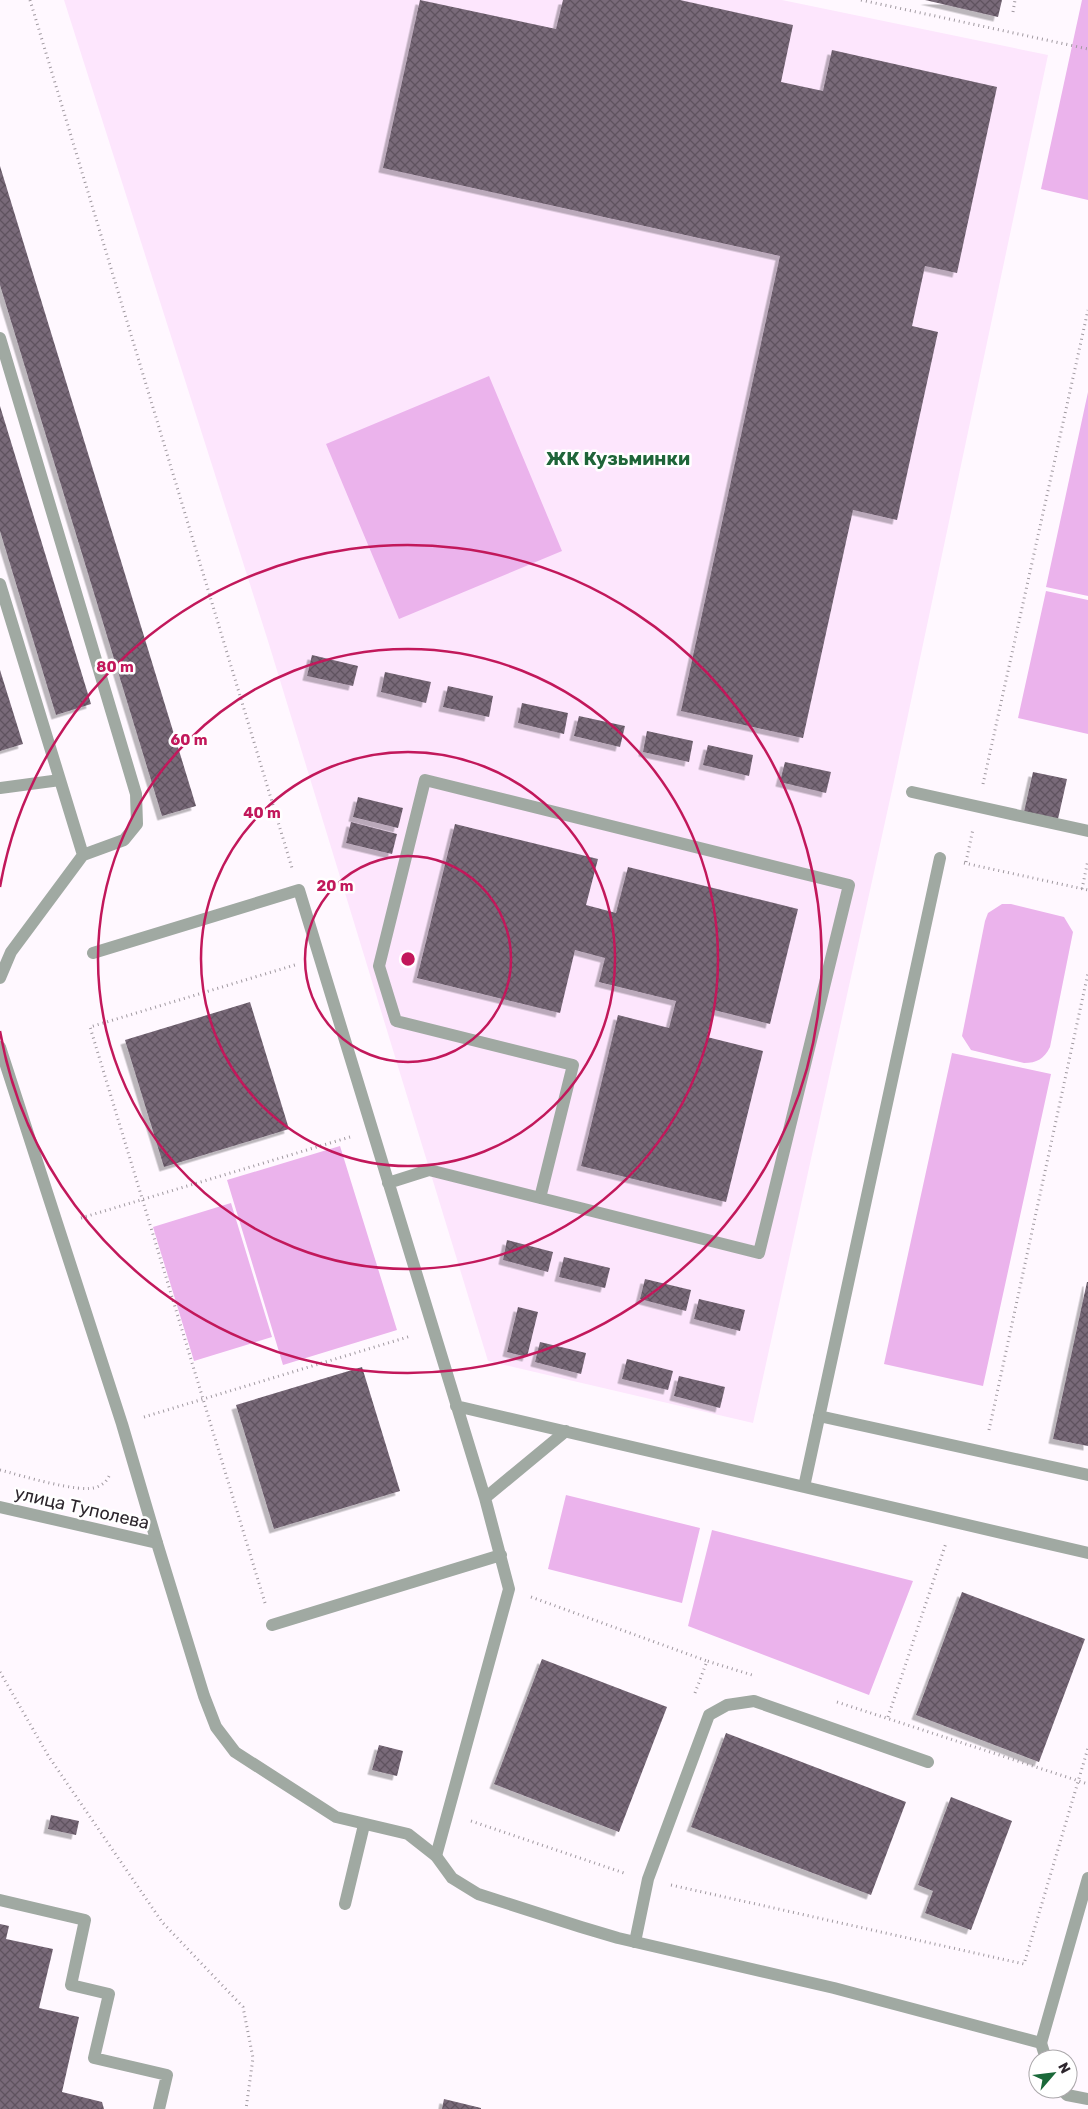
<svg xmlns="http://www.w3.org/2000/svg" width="1088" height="2109" viewBox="0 0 1088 2109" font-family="Rubik,sans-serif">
<defs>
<pattern id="building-cross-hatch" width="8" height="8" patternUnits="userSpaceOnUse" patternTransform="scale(1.25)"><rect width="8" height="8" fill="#796a79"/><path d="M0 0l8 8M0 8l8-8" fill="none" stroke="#5e525e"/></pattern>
<filter id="shadow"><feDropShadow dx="-4.5" dy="4.5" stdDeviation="0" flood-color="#0004"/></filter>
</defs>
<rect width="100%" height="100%" fill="#fff8ff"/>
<!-- built -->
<path fill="#fde6fd" d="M64 0H782L1048 55 894 781 753 1423 488 1361 268 641Z"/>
<!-- park -->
<path fill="#ebb3ec" d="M1082 0H1088V200L1041 189Z
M489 376 562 551 399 619 326 444Z
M1088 392V596L1046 587Z
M1046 591 1088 600V734L1018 718Z
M1002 904H1011L1064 917 1073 932 1050 1047C1044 1059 1037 1063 1024 1063L971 1050 962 1036 985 921 988 913Z
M952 1053 1051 1074 983 1386 884 1364Z
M340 1146 397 1330 283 1365 227 1180Z
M231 1203 272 1337 194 1361 153 1227Z
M566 1495 700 1528 682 1603 548 1569Z
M712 1530 913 1581 869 1695 688 1626Z"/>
<!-- building -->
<path fill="url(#building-cross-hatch)" filter="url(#shadow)" d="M420 0 556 29 563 0H680L793 25 781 82 823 91 832 50 997 87 957 273 925 266 912 326 938 332 897 520 853 510 803 738 681 711 780 256 383 168Z
M925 0H1002L998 17Z
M0 166 196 806 162 816 0 285Z
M0 406 91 704 56 715 0 531Z
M312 655 358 666 353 686 307 676Z
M0 670 23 744 0 751Z
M385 672 431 682 426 703 381 692Z
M448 686 493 696 489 717 443 707Z
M522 703 568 713 564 734 518 723Z
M579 716 625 726 620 747 574 736Z
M647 731 693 741 689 762 643 752Z
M708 745 753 755 749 776 703 765Z
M785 762 831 772 826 793 780 782Z
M1033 772 1067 779 1058 819 1024 812Z
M358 797 403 808 398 828 353 817Z
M351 822 397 834 392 854 346 843Z
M455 824 598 859 586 905 616 913 628 867 798 909 770 1024 714 1010 707 1037 763 1051 726 1202 581 1166 618 1015 669 1028 676 1001 599 982 605 958 575 950 560 1013 417 978Z
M250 1002 289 1129 164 1167 125 1040Z
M507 1240 553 1252 548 1272 503 1260Z
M564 1257 610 1268 605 1288 559 1277Z
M645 1279 691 1290 686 1311 640 1299Z
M1087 1282H1088V1446L1053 1439Z
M699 1299 745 1310 740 1331 694 1319Z
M518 1307 538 1312 527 1357 507 1352Z
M540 1342 586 1353 581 1374 535 1362Z
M627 1359 673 1371 668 1390 622 1379Z
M362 1367 400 1491 274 1529 236 1405Z
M679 1376 725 1387 720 1408 674 1396Z
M962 1592 1085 1639 1039 1762 916 1715Z
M542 1659 667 1707 619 1832 494 1784Z
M726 1733 906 1802 871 1895 691 1827Z
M379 1745 403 1751 397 1776 372 1770Z
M951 1797 1012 1821 971 1930 925 1913 933 1891 918 1885Z
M51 1815 79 1821 76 1835 48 1829Z
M0 1924 9 1926 6 1939 53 1949 39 2008 79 2017 62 2092 102 2102 104 2109H0Z
M444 2099 481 2108V2109H442Z"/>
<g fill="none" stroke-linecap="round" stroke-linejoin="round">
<!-- path -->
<path stroke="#a099a0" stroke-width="3" stroke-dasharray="1 4" stroke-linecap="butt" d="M30 0 292 868
M861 0 1088 49
M1013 12 1015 0
M983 784 1088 310
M966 862 973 829
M964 863 1088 890
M1082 889 1088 860
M81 1218 350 1137
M144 1417 411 1336
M989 1430 1088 973
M0 1470C20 1475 80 1494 97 1487 104 1484 107 1481 110 1474
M531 1597 707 1661
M265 1603 90 1027 298 964
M0 1672 49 1757 162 1922 243 2007 253 2058 246 2109
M695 1693 707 1661 752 1675
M837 1702 1088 1784
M888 1717 946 1543
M471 1821 624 1873
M671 1885 1024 1964 1088 1748"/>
<!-- service -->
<path stroke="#a0a9a2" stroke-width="12" d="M0 338 136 794 137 824 124 840 83 855
M0 584 83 855 11 952 0 978
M0 788 60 780
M912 792 1088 831
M93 953 299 890 485 1498 509 1589 436 1856
M0 1047 122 1424 157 1543
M388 1183 429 1170 759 1253 849 885 425 780 379 966 396 1021 573 1065 540 1198
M456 1406 1088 1553
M819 1416 1088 1475
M804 1487 940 858
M485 1498 566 1431
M272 1625 501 1555
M0 1900 85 1920 71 1985 109 1994 94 2058 167 2075 159 2109
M345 1904 364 1825
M635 1942 648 1879 709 1715 727 1705 754 1701 928 1762
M1041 2043 1088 1878"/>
<!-- minor -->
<path stroke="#a0a9a2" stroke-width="12" d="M0 1507 157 1543 204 1696 216 1727 235 1752 336 1817 408 1834 436 1856 452 1878 478 1894 581 1927 618 1938 834 1988 1041 2043 1046 2059
M1061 2089 1067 2095 1088 2099"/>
</g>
<!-- distance rings -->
<g fill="none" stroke="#c2185b" stroke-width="2.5">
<circle cx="408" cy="959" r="103"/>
<circle cx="408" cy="959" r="207"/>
<circle cx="408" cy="959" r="310"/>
<path d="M0 887A414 414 0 1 1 0 1031"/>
</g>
<g text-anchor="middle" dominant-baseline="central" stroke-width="5" stroke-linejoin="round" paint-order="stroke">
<!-- street labels -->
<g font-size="18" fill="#2d262d" stroke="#fff">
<text transform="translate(82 1508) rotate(13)">улица Туполева</text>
</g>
<!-- neighbourhood labels -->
<g font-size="19" font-weight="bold" fill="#1f6539" stroke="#fff">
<text x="618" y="458">ЖК Кузьминки</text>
</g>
</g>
<circle cx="408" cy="959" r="8" fill="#c2185b" stroke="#fff" stroke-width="2.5"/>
<g font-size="15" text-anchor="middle" font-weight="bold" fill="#c2185b" stroke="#fff" stroke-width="5" stroke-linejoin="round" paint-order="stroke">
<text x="115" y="672">80 m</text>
<text x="189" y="745">60 m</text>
<text x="262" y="818">40 m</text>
<text x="335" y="891">20 m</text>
</g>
<!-- north arrow -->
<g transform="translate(1053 2074) rotate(62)"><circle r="24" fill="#ffffff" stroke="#aba8ab"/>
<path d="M0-4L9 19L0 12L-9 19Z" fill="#1a6939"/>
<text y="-8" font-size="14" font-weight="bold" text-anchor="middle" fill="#2d262d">N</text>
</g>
</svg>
